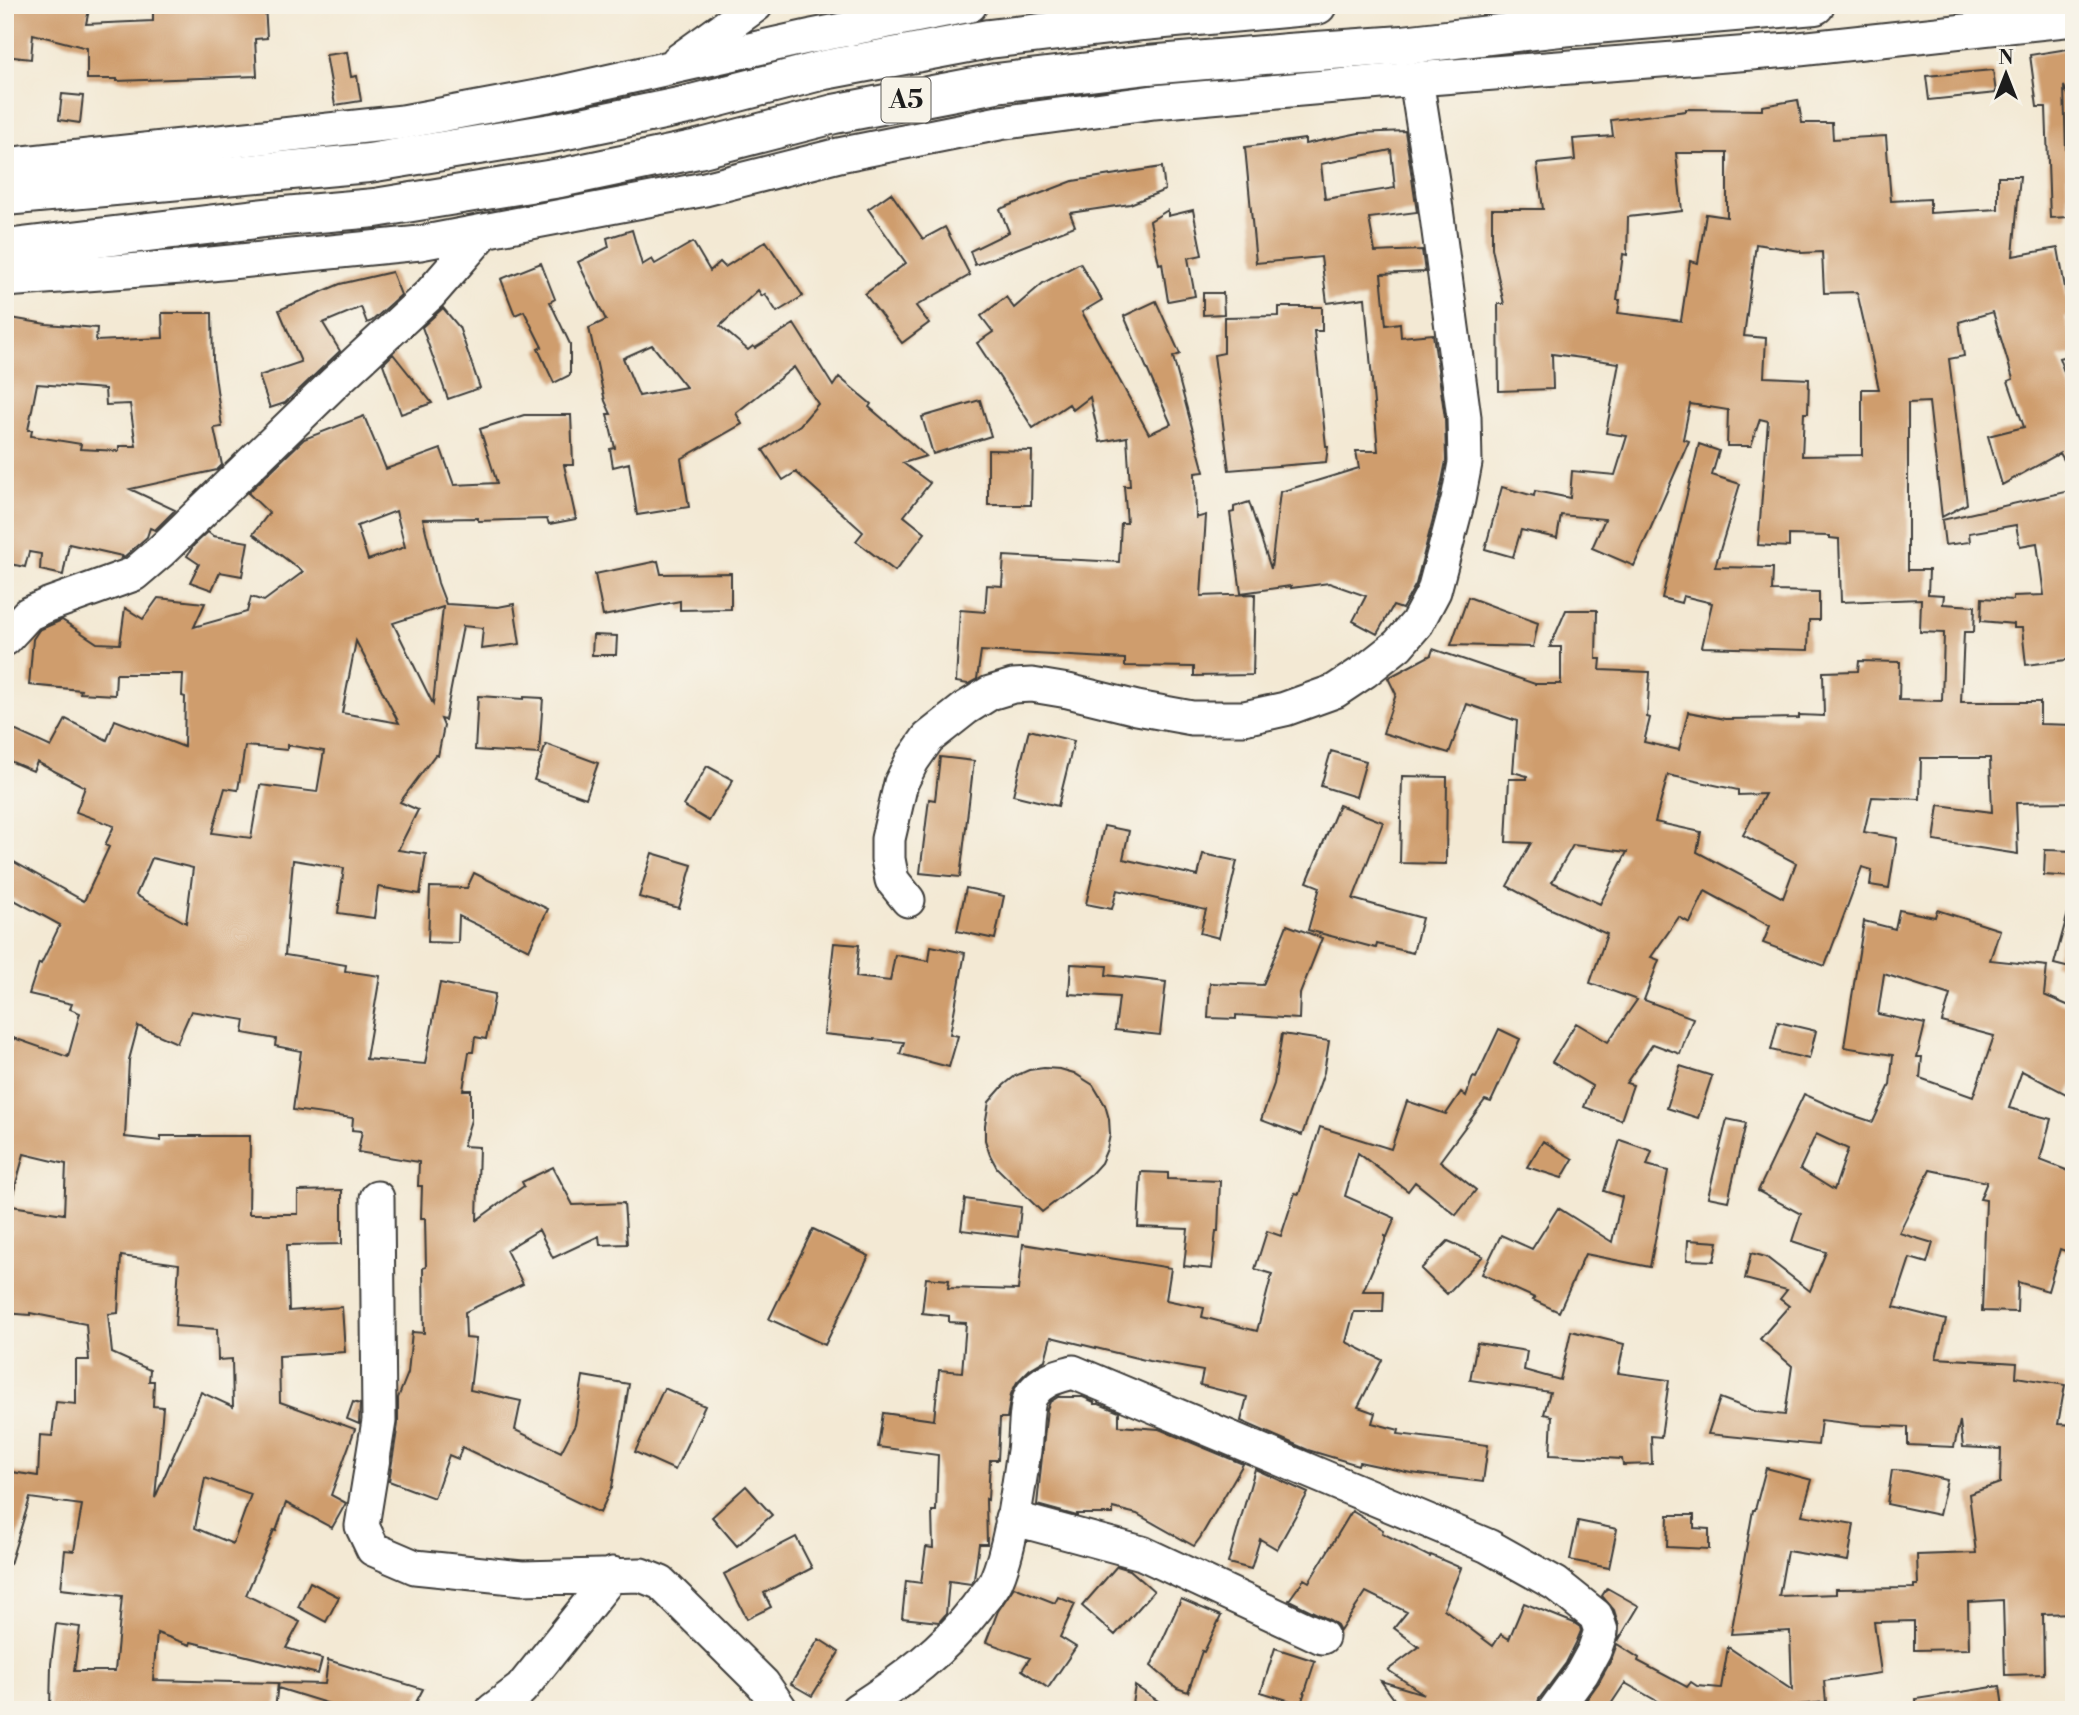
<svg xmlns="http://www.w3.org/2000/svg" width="2079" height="1715" viewBox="0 0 2079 1715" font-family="'Libre Bodoni',serif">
<rect width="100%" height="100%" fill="#f7f3e8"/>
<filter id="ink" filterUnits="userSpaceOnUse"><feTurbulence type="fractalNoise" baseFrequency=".0143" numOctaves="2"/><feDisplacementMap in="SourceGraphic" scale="14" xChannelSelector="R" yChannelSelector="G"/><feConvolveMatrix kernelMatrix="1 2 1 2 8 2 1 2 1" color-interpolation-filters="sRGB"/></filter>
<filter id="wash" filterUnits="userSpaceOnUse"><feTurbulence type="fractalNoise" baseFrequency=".00686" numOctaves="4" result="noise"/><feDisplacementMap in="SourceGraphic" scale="28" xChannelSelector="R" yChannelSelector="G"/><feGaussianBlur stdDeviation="1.57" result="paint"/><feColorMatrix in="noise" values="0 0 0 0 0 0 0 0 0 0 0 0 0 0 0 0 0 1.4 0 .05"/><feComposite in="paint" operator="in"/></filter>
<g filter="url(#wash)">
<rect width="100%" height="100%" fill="#f3e9d4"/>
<g id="blocks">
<!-- building -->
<path fill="#cf9d6d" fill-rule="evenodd" d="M13 5H90L86 24 153 21V5H265L267 38 255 39 257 76 117 81V79H87V48L33 34 31 59 5 56V30Z
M2074 48V108L2064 86 2068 217 2050 218 2046 107H2037L2030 55Z
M347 52 351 77 357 76 361 101 335 105 326 55Z
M1993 70 1996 93 1929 100 1926 76Z
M62 94 83 96 80 123 59 120Z
M1798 100 1802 123H1832L1833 139 1886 136 1891 201 1930 199V213L1998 209V176H2020L2013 256 2058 248 2070 316 2065 317 2074 346V354L2059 358 2074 399V477L2060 453 2002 485 1988 436 2024 427 2008 381 2013 379 1993 312 1959 322 1964 356 1949 359 1967 504 1942 517 1929 402 1908 403V570H1929L1928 594 1944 595 1943 604 1975 606 1974 632H1964L1961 702H2040V724L2074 725V802L2016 803 2018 854 1934 841 1939 805 1992 812 1990 758H1921L1920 799 1872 797 1864 832 1897 838 1889 888 1870 885 1872 870 1862 867 1825 966 1763 943 1770 926 1705 891 1690 923 1679 917 1651 957 1659 960 1644 1000 1693 1018 1680 1054 1653 1044 1626 1083 1633 1085 1621 1120 1584 1107 1592 1086 1552 1062 1576 1023 1608 1042 1637 1000 1590 983 1607 934 1540 904 1507 886 1531 843 1506 842 1509 779H1527V776L1513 772 1517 721 1467 704 1449 753 1383 733 1396 694 1388 678 1431 655 1433 649 1535 684H1561V647H1550L1566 610H1597L1596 659H1601L1600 670 1650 672 1647 717 1650 718 1644 742 1679 750 1688 712 1725 719 1799 718V715L1824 716 1823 672 1858 671 1859 661 1900 662 1899 700 1942 701 1944 633 1920 632 1921 599 1841 602 1839 539 1830 538V536L1789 535V547L1758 545 1768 421 1760 419 1751 446H1727L1728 410 1690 404 1683 439 1689 441 1634 566 1592 548 1605 519 1561 515 1557 538 1521 530 1513 557 1485 549 1502 487 1534 496 1535 491 1570 498 1572 471 1615 475 1627 436 1606 433 1619 363 1552 354 1553 389 1499 391 1498 304H1504L1492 248V209H1543L1537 164 1575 160 1573 139 1613 136 1611 120 1686 111V109L1762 110V106ZM1676 153H1727V217L1706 214 1698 263 1690 261 1681 321 1618 313 1620 300H1617L1623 254 1627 255 1628 217 1682 211ZM1756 244 1800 251 1801 253 1822 252 1824 293 1857 292 1879 389H1862V455L1802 456 1804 413H1808L1809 379 1764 377 1766 338 1744 336ZM1668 775 1738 790V795L1765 794 1743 835 1796 863 1783 898 1697 852 1701 832 1655 822ZM1573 845 1627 852 1600 904 1552 882Z
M1405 131 1417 212 1369 218 1375 252 1422 250 1425 272 1381 274 1386 325 1400 323 1401 337 1433 334 1445 418 1446 461 1439 496 1416 584 1402 609 1393 606 1377 634 1353 621 1366 596 1329 583 1291 588V586L1241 593 1230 513 1234 512V507L1249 502 1271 569 1280 492 1359 468 1356 451H1378L1365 298 1327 303 1321 257 1256 263 1245 147 1305 139V144L1359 133ZM1391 150 1395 188 1325 199 1321 164Z
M1162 167 1165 190 1130 204 1070 213 1075 226 975 265 970 251 1009 232 1000 209 1073 181Z
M891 193 923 239 945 227 970 275 916 306 929 323 902 343 865 294 906 263 868 209Z
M1168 210V216L1193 210 1202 255 1188 258 1195 296 1168 301 1162 263 1159 264 1150 221Z
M632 230 642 265 652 259 655 264 693 242 710 271 720 262 725 267 766 241 803 296 777 312 765 294 762 296 758 290 720 326 748 350 753 346 755 348 794 324 833 386 839 377 871 404 869 407 926 456 903 463 930 483 904 516 925 533 895 571 856 541 863 532 796 472 783 480 763 450 800 425 818 404 794 367 736 413 742 424 681 459 689 507 637 515 629 463 613 467 610 449 615 448 607 414H611L605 401 589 328 606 320 578 262 609 247 607 238ZM652 345 686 387 639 396 623 358Z
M541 263 555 299 550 302 570 344V375L554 383 538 349 542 347 524 311 515 315 501 279Z
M1080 263 1102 300 1082 312 1149 434 1171 424 1124 316 1156 301 1180 354 1173 357 1204 472 1195 473 1196 518 1206 515 1201 596 1255 594 1253 675 1194 676V667L1125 666V659L981 651 977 679 968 684 956 682 960 610 985 612 987 585 1002 586 1004 556 1119 562 1121 523H1127L1124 486H1130L1127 437 1100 442 1090 397 1073 410 1069 404 1033 428 977 343 993 332 981 316 1006 297 1014 308 1043 283Z
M392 272 401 295 372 321 367 323 361 307 323 323 340 351 285 403 270 408 259 376 301 362 279 310 340 284Z
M1203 293H1223L1224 314 1203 315Z
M1279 307H1322V331H1314L1326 446H1328L1326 462 1229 470 1214 355 1224 353V317L1279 316Z
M443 308 459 327 480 388 448 399 422 327Z
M162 313H212L213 361 222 427 214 428 222 465 217 470 130 489 175 510 155 530 150 528 147 537 124 557 121 558 122 556 69 544 63 575 40 570 41 554 29 552 25 567 5 563V317L46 324 97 328 96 341 163 338ZM37 384 105 389 106 405 130 404 136 446H119V451L80 449 81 444 31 436 32 430H28Z
M393 354 432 403 401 414 383 364Z
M980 400 991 436 933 454 922 417Z
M524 415H571L573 465H564L576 519 549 524 547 519 478 521V518L423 519 438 583 446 604 498 607 514 604 520 644 481 649 483 628 463 626 445 720 441 719 444 726 438 756 435 755 400 802 418 810 398 850 426 854 420 894 378 887 374 918 338 913 344 868 293 860 285 955 346 965 345 971 380 976 366 1059 425 1064 440 983 495 994 486 1039 475 1037 473 1052H469L463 1090H471V1120L463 1146 479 1147 477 1220 524 1186 522 1182 553 1167 573 1205 624 1203 627 1244 600 1245 599 1236 553 1258 539 1230 506 1250 523 1284 465 1312 466 1338 476 1339 470 1390 521 1401 515 1430 561 1452 575 1425 583 1376 629 1384 612 1487 600 1513 462 1447 458 1459 449 1455 434 1498 389 1481 398 1424V1398L408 1373 412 1332 424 1333 423 1268 426 1267 425 1218H421L422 1186H418L419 1162 358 1152 362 1131 352 1130 353 1118 293 1110 301 1051 275 1046 276 1039 243 1033 245 1020 191 1011 177 1043 138 1026 129 1060 125 1137 161 1141V1136H250L249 1214H298V1191L342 1190V1244L287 1245 289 1311 342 1307 345 1352 279 1356 280 1402 355 1429 331 1495 346 1503 332 1528 286 1503 276 1531 274 1530 246 1595 300 1622 286 1648 322 1659 318 1674 191 1642 190 1645 157 1633 153 1680 278 1683 275 1710H50L51 1664 56 1624 80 1627 74 1671H115L122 1596 61 1589 65 1550 74 1551 82 1505 30 1498 10 1564 5 1563V1471L38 1476 40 1435 52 1436 56 1402 76 1404V1360H89L86 1324 30 1313V1315L5 1313V1266L11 1230 5 1229V1205L64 1214 66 1164 24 1154 11 1202 5 1201V1063L14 1038 68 1057 80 1013 70 1009 72 1004 29 994 39 963 41 964 60 925 5 895V857L84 901 109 847 105 845 114 826 76 812 85 787 37 762 33 771 5 759V739L10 728 51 747 66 719 107 740 115 720 184 747 185 697 182 696 183 674H116L115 695 80 693 81 690 29 685 33 639 39 630 62 620 97 643 120 644 125 608 143 619 158 598 205 603 194 627 247 612 251 597 264 601 303 572 253 534 269 513 248 493 304 439 364 416 386 469 441 449 454 485 497 483 480 429ZM396 511 405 547 368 560 357 526ZM443 607 433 704 393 623ZM356 641 399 723 342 713ZM287 745 324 751 317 792 260 785 251 838 212 833 225 788 238 790 245 746 287 750ZM152 858 193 868 186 923 136 895ZM121 1256 179 1264 175 1326 217 1329 218 1360 232 1359 233 1407 201 1392 155 1498 163 1407 153 1406 154 1381H149L150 1370 112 1353 108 1314 118 1313ZM205 1478 251 1494 233 1544 195 1528Z
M1699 444 1719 451 1712 475 1740 484 1715 567 1773 568 1772 591 1819 592V620H1809L1808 650 1702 647 1712 603 1683 596 1681 603 1662 598Z
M988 450 1032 451 1031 505H988Z
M2074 490V659L2026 665 2022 628H2014V624L1981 621 1982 598 2013 600V596L2044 595 2037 543 2020 546 2016 525 1969 533 1970 542 1945 545 1942 520Z
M208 532 213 536 248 542 242 576 220 572 212 590 190 582 199 564 187 556 194 545Z
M658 561 661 574 731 573V609L680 610V601L603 616 595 574Z
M1468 597 1538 623 1533 647 1451 645Z
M593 635 617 636 616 655H592Z
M478 696 524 699V697L543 698 539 754 475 750Z
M1029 730 1074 741 1058 806 1013 795Z
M546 744 598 763 586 798 534 780Z
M1331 751 1366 761 1356 797 1321 786Z
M940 757 974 761 960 877 920 873 929 799 935 800Z
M707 766 733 780 709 821 684 806Z
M1402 776 1447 777 1446 864 1400 863Z
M1339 805 1383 822 1353 899 1422 918 1413 953 1377 944 1376 948 1308 930 1320 887 1307 882Z
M1104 826 1129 831 1123 859 1198 876 1203 854 1237 861 1219 938 1200 933 1206 910 1117 890 1112 909 1086 904Z
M2045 850 2074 851V877L2044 875Z
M652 853 692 865 679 908 639 897Z
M474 873 548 909 529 950 459 916 458 943 428 942 430 887 467 888Z
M966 888 1004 896 995 939 957 931Z
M1899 910 1935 917 1937 910 2000 930 1990 960 2047 966 2044 995 2074 1008V1084L2068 1095 2022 1071 2009 1108 2051 1119 2040 1160 2074 1173V1254L2060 1249 2048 1291 2018 1282 2017 1312 1982 1311 1986 1200 1980 1199 1987 1182 1930 1170 1899 1233 1933 1243 1927 1263 1910 1258 1894 1307 1946 1320 1936 1358 2017 1363 2016 1377 2065 1385 2058 1424 2074 1425V1613L2043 1614 2044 1674 2005 1675 2003 1600 1968 1602 1969 1649 1914 1650V1621L1874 1622 1881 1673 1824 1681 1826 1702 1770 1708 1772 1710H1673L1625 1683 1607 1710H1579L1599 1682 1611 1660 1617 1644 1639 1658 1638 1661 1687 1687 1691 1682 1697 1686 1721 1688 1728 1647 1792 1690 1790 1631 1731 1634 1753 1510H1755L1766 1468 1812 1480 1802 1515 1854 1524 1848 1561 1787 1551 1779 1596 1836 1594V1589L1914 1588V1585H1918L1917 1555 1976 1553 1969 1494 2000 1483 2001 1449 1963 1447 1960 1421 1954 1447 1908 1445V1427L1862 1425 1821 1420 1818 1445 1708 1434 1720 1398 1757 1412 1785 1415 1792 1366 1760 1339 1789 1306 1780 1299 1787 1290 1745 1279 1751 1253 1766 1257 1810 1291 1826 1252 1792 1241 1801 1214 1758 1191 1804 1094 1846 1113 1873 1122 1890 1085 1893 1055 1844 1047 1864 921 1895 929ZM1884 974 1950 995 1942 1022 1994 1036 1973 1097 1920 1078 1922 1057H1917L1925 1024 1878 1014ZM1816 1134 1848 1149 1834 1190 1800 1169Z
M2068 913H2074V969L2054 964Z
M1287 925 1322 938 1300 994 1299 1019 1236 1015V1019L1208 1018 1210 983 1263 985Z
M834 943 859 945 856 977 890 981 895 955 929 961 931 946 965 953 950 1034 958 1036 949 1067 900 1054 904 1042 824 1034Z
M1071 964 1107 966 1106 975 1166 982 1160 1035 1115 1030 1119 997 1069 994Z
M1778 1022 1816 1031 1809 1059 1771 1050Z
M1499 1029 1520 1039 1491 1102 1485 1100 1440 1161 1476 1190 1456 1215 1415 1182 1408 1191 1358 1153 1345 1196 1395 1218 1387 1237 1385 1236V1241L1363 1291H1384L1383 1312H1354L1346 1342 1382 1360 1358 1407 1375 1413 1372 1423 1399 1430 1398 1434 1488 1445 1483 1482 1411 1473 1359 1462 1358 1465 1308 1450 1241 1421 1247 1397 1200 1385 1203 1371 1149 1361 1051 1337 1045 1360 1030 1369 1017 1382 1011 1394 1007 1418H1000L998 1460H990L988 1500 986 1499 987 1544H979L974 1579 971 1584 949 1581 946 1614 939 1622 902 1618 906 1581 921 1583 926 1547 933 1548 932 1511H936L938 1455 878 1447 883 1413 934 1420 939 1370 962 1372 966 1323 949 1322V1316L922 1313 926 1278 949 1280 948 1288 1018 1290 1023 1244 1171 1268 1166 1300 1204 1308 1202 1317 1257 1331 1272 1274 1255 1269 1267 1231 1281 1236 1295 1193 1299 1194 1320 1127 1391 1149 1407 1101 1446 1114 1461 1092 1466 1096 1473 1077 1476 1078Z
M1282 1034 1329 1041 1324 1072 1302 1135 1261 1120 1274 1084Z
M1680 1066 1712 1076 1698 1118 1667 1108Z
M1044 1068 1060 1069 1074 1073 1093 1085 1105 1105 1109 1119 1110 1135 1107 1149 1101 1163 1091 1174 1042 1212 997 1168 990 1155 985 1140V1125L989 1102 1004 1085 1015 1076 1029 1070Z
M1727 1119 1746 1123 1728 1201 1708 1197Z
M1620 1140 1652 1151 1647 1165 1668 1171 1650 1267 1585 1254 1559 1312 1533 1300 1535 1298 1482 1274 1501 1235 1532 1249 1558 1208 1612 1242 1622 1197 1604 1191Z
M1543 1141 1573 1159 1562 1178 1527 1167Z
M1141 1172 1168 1173V1179L1220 1181 1218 1231H1216L1212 1269 1184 1266 1188 1229 1138 1227Z
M965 1199 1021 1207 1018 1237 961 1230Z
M813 1229 869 1256 825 1345 769 1319Z
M1688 1240 1718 1242 1714 1261 1687 1260Z
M1448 1241 1483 1256 1447 1294 1421 1269Z
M1571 1331 1624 1344 1618 1373 1669 1380 1661 1437 1651 1436 1652 1464 1623 1465 1622 1459 1550 1455 1552 1416 1544 1414 1550 1392 1470 1380 1477 1343 1527 1351 1524 1370 1560 1380Z
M664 1388 705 1406 675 1470 635 1452Z
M1058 1397H1083L1094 1402V1404H1099L1119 1412V1426L1159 1429 1243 1464 1200 1538 1194 1546 1137 1514 1113 1508V1514H1077V1516L1037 1505 1047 1409 1050 1402Z
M353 1402 360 1404 359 1424 347 1419Z
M1255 1469 1308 1493 1277 1549 1260 1539 1251 1569 1228 1563Z
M1892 1470 1907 1471 1947 1480 1939 1515 1887 1504Z
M746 1486 772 1515 737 1546 712 1517Z
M1352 1511 1383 1530 1382 1533 1430 1557 1431 1555 1461 1568 1444 1609 1493 1646 1501 1634 1509 1639 1524 1603 1574 1623 1580 1627 1581 1631 1576 1643 1566 1663 1539 1699 1536 1710H1402L1381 1681 1424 1694 1388 1670 1419 1647 1394 1628 1407 1612 1366 1592 1340 1631 1337 1625 1330 1620 1289 1600 1304 1579 1309 1582Z
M1668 1515H1694V1528L1709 1529V1549L1667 1547Z
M1578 1521 1617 1529 1609 1568 1570 1560Z
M796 1537 812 1568 764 1593 771 1607 747 1619 724 1574Z
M1117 1566 1130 1570 1154 1591 1115 1635 1082 1606Z
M310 1582 339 1597 326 1622 298 1607Z
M1014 1587 1055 1603 1058 1597 1075 1604 1060 1637 1076 1647 1048 1688 1022 1670 1030 1658 986 1642 998 1611Z
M1607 1588 1639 1606 1618 1641 1619 1626 1614 1610 1602 1596Z
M1181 1599 1221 1616 1204 1652 1202 1651 1188 1692 1177 1688 1151 1666Z
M819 1639 839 1652 812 1696 791 1684Z
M1275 1648 1315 1661 1301 1704 1261 1692Z
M328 1660 363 1671 423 1689 412 1710H349L278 1688 279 1683 325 1684Z
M1135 1686 1172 1710H1131Z
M2000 1686 2003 1707 1982 1710H1917L1916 1699Z"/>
</g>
</g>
<g filter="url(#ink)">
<use href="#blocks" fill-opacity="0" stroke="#3c3b38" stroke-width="2"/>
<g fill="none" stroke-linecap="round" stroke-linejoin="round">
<!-- minor casing -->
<g stroke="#3c3b38" stroke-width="37">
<path id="minor" d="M678 61 756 5
M5 165 403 122 548 95 812 36 970 5
M5 280 181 267 420 243 705 189 839 155 999 123 1154 102 1416 79 1790 50 2074 19
M5 639 28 614 48 605 134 574 161 551 334 383 430 294 484 232
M908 900 892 880 888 859V839L901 783 912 761 928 738 966 708 990 693 1013 686 1032 685 1068 691 1137 708 1192 718H1244L1285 709 1335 691 1365 671 1398 645 1417 623 1434 591 1458 500 1465 463 1464 417 1433 187 1416 79
M377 1198 379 1421 362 1526 373 1549 415 1567 522 1578 641 1575 661 1583 763 1684 781 1710
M1012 1518 1142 1553 1322 1637
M493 1710 521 1689 613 1574
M857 1710C902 1681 944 1650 977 1607 983 1598 992 1590 996 1581 1011 1547 1018 1489 1024 1451 1026 1437 1025 1404 1032 1394 1043 1379 1056 1377 1073 1372L1488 1546 1556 1584 1596 1616 1601 1631 1594 1651 1582 1673 1555 1710"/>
</g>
<!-- highway casing -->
<g stroke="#3c3b38" stroke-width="42">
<path id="highway" d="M5 196 369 163 552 133 688 105 824 70 989 39 1143 21 1317 5
M5 249 273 217 375 208 560 178 698 149 834 114 996 83 1148 65 1288 53 1403 45 1560 27 1815 5"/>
</g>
<!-- minor -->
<use href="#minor" stroke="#fff" stroke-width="33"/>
<!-- highway -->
<use href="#highway" stroke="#fff" stroke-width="38"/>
</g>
</g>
<g text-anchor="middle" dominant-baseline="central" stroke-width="5" stroke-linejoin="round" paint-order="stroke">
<!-- shield labels -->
<rect fill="#f7f3e8" stroke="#5e5c59" stroke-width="2" x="881.5" y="77.5" width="49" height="45" rx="5"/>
<g font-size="26" font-weight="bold" fill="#1c1c1c">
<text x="906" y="100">A5</text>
</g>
</g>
<!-- margin -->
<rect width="2079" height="1715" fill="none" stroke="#f7f3e8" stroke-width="28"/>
<!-- north arrow -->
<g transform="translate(2006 74)" stroke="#f7f3e8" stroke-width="5" paint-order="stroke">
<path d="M0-5L12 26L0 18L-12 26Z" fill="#1c1c1c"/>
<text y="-10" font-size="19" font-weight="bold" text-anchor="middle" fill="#1c1c1c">N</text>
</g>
</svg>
